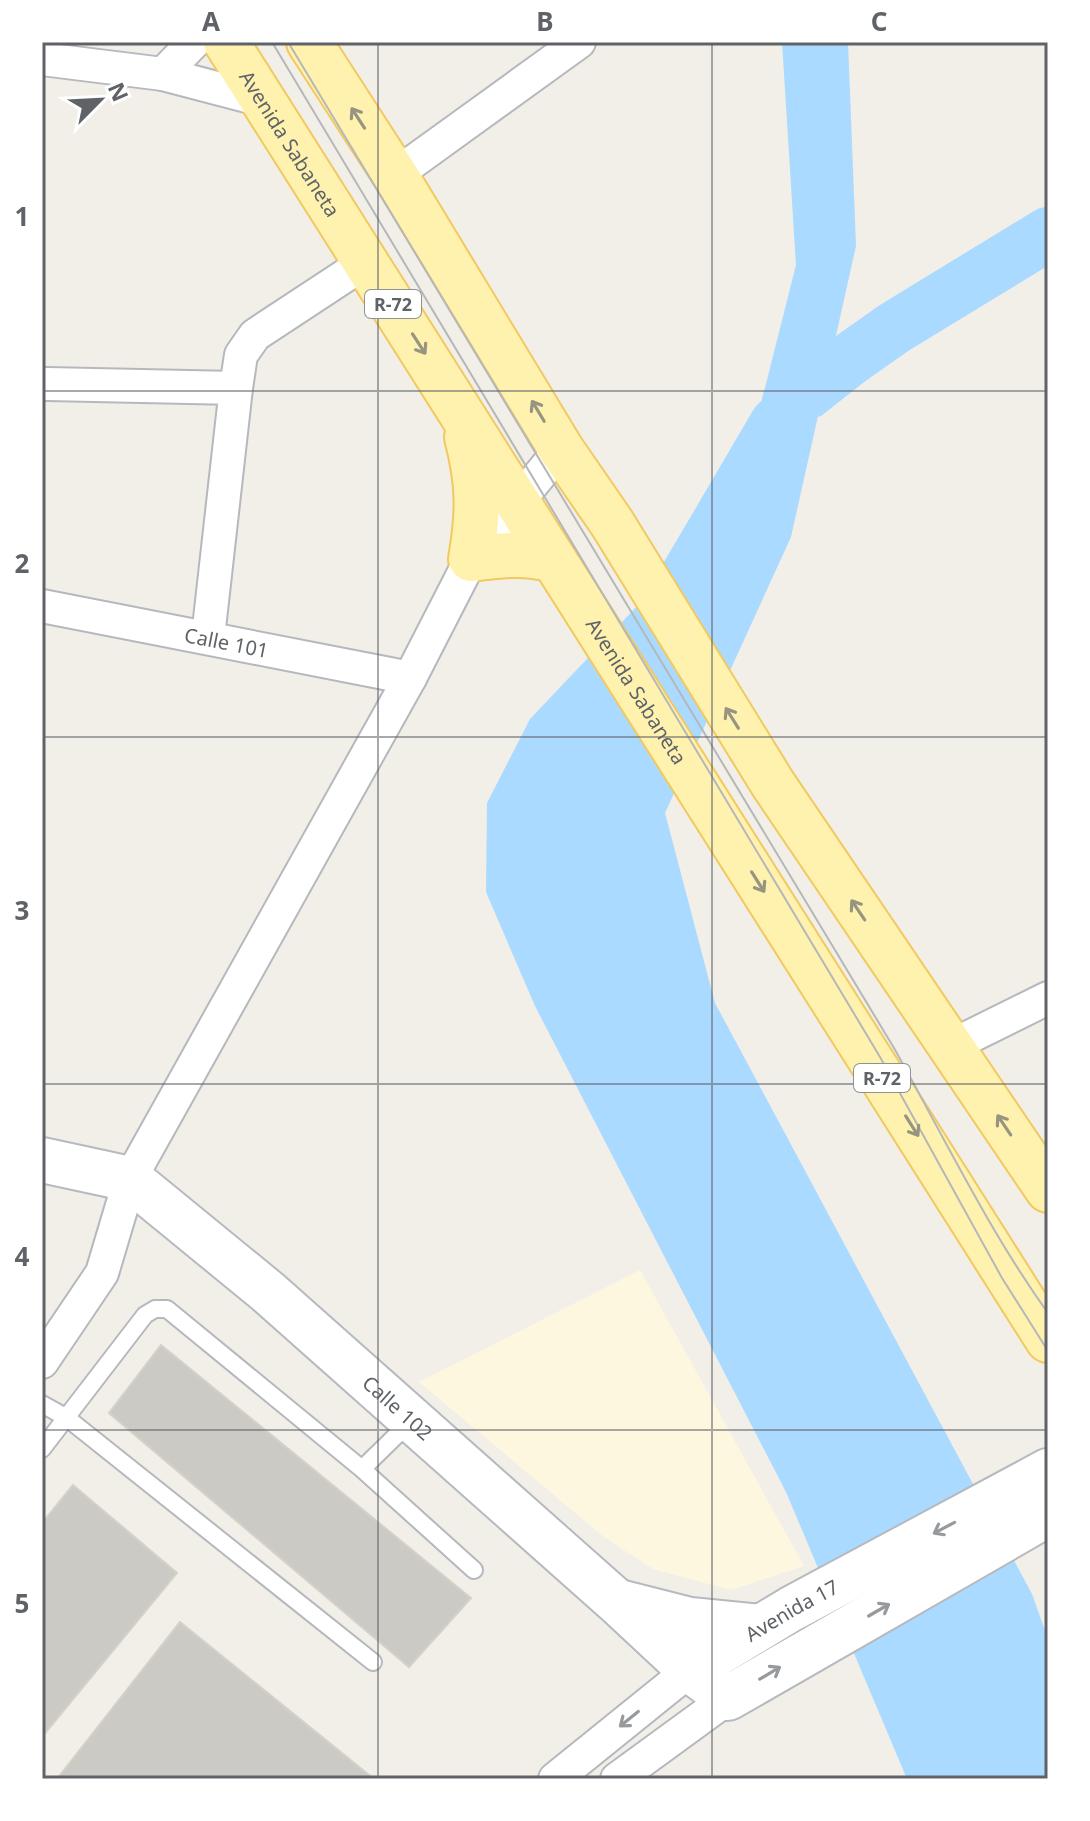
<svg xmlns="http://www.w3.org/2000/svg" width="1090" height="1821" viewBox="0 0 1090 1821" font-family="'Noto Sans',sans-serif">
<rect width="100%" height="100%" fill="#f1efe8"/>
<!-- commercial -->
<path fill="#fef7e0" d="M640 1270 804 1566 731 1590 653 1569 604 1537 419 1382Z"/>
<!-- water -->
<path fill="#aadaff" d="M782 42H848L856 246 791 537 665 813 715 1003 1032 1594 1048 1639V1779H907L786 1492 535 1006 486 892 487 803 530 719 678 563 731 522 796 265Z"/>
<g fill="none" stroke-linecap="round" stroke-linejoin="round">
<!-- stream -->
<path stroke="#aadaff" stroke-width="9" d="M819 412 955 304 1048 255"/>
<!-- river -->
<path stroke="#aadaff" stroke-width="54" d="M789 402 894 328 1048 234
M670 605 777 423"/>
</g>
<!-- building -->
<path fill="#cccac5" stroke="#d6d1c6" stroke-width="2" d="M161 1345 471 1598 409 1667 109 1413Z
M73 1485 177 1573 42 1737V1523Z
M180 1622 374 1779H57Z"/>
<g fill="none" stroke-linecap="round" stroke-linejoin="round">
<!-- service casing -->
<g stroke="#b5b8bc" stroke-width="20">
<path id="service" d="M42 1404 67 1418 373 1662
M42 1449 145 1315 155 1309H167L362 1469 411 1421
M362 1469 474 1570"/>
</g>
<!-- minor casing -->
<g stroke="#b5b8bc" stroke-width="36">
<g id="minor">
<path d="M42 59 163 74 262 100"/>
<path d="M163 74 194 42"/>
<path d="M395 175 579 42"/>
<path d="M47 384 236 388 208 637"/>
<path d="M236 388 241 355 255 335 366 262"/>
<path id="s1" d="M42 606 410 678"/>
<path d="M951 1046 1048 998"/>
<path d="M42 1362 102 1273 130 1179 410 678 471 559 561 449"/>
<path d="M555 1779 690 1670"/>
<path d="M617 1779 728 1698"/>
</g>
</g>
<!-- secondary casing -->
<g stroke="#b6babf" stroke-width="48">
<g id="secondary">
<path id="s2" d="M42 1160 130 1179 268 1292 616 1601 690 1670 728 1698 1048 1514"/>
<path d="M623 1603 690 1620 760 1627"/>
<path id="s3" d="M690 1670 791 1609 1048 1471"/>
</g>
</g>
<!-- primary casing -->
<g stroke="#f2c960" stroke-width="48">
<g id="primary">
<path id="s4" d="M226 42 1048 1340"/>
<path d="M309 42 395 175 561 449 612 523 773 784 1048 1190"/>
<path d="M467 437C479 482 479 514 471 559 501 555 525 552 553 560"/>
</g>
</g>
<!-- service -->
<use href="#service" stroke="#fff" stroke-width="16"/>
<!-- minor -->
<use href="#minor" stroke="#fff" stroke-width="32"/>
<!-- secondary -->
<use href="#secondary" stroke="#fff" stroke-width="44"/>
<!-- primary -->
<use href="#primary" stroke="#fff2af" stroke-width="44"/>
<!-- tram -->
<path stroke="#b6b7b8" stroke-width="2" d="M272 42 880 1057 1002 1278 1048 1351
M288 42 894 1048C944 1137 989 1231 1048 1313"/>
</g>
<!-- one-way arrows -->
<defs><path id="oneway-shaft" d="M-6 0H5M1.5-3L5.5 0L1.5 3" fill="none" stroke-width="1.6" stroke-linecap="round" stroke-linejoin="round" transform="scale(2)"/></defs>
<g stroke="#979581">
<use href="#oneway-shaft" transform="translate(358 118) rotate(-123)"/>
<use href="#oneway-shaft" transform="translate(419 344) rotate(57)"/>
<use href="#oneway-shaft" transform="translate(538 411) rotate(-121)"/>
<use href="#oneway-shaft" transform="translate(732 718) rotate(-122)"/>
<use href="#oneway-shaft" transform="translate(758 882) rotate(58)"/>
<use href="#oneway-shaft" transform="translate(858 910) rotate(-124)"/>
<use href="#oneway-shaft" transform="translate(1004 1125) rotate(-124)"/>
<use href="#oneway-shaft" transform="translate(912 1126) rotate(58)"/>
</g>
<g stroke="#979a9d">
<use href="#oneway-shaft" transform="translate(944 1528) rotate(152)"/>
<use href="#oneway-shaft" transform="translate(879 1610) rotate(-30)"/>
<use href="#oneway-shaft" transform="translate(770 1673) rotate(-31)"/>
<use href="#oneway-shaft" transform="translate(629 1719) rotate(141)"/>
</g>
<!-- grid -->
<path fill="none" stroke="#5f6368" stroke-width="2" stroke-opacity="0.55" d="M378 42V1779M712 42V1779M42 391H1048M42 737H1048M42 1084H1048M42 1430H1048"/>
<g text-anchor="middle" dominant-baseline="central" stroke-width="8" stroke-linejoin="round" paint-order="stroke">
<!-- shield labels -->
<g fill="#fff" stroke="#8f9295" stroke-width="2">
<rect x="365" y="290" width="56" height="28" rx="6"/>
<rect x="854" y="1064" width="56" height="28" rx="6"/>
</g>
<g font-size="18" font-weight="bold" fill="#5f6368">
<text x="393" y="304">R-72</text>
<text x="882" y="1078">R-72</text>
</g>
<!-- street labels -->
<g font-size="20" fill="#5f6368" stroke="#fff">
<text stroke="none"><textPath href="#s4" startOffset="120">Avenida Sabaneta</textPath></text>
<text stroke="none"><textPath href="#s1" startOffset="188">Calle 101</textPath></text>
<text stroke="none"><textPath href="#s4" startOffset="768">Avenida Sabaneta</textPath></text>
<text stroke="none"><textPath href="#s2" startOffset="442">Calle 102</textPath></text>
<text stroke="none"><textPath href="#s3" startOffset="118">Avenida 17</textPath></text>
</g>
</g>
<!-- border -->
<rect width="1090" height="1821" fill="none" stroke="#ffffff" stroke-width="88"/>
<!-- north arrow -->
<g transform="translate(100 100) rotate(66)" stroke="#ffffff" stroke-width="6" paint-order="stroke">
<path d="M0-6L14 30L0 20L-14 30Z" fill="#5f6368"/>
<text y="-12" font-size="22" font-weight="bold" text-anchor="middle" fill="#5f6368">N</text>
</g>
<rect x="44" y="44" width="1002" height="1733" fill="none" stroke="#5f6368" stroke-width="3"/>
<g font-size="26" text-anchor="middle" font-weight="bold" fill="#5f6368">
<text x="211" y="31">A</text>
<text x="545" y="31">B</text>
<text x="879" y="31">C</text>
<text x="22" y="226">1</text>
<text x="22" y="573">2</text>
<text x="22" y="920">3</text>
<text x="22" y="1266">4</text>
<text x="22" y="1613">5</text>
</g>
</svg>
